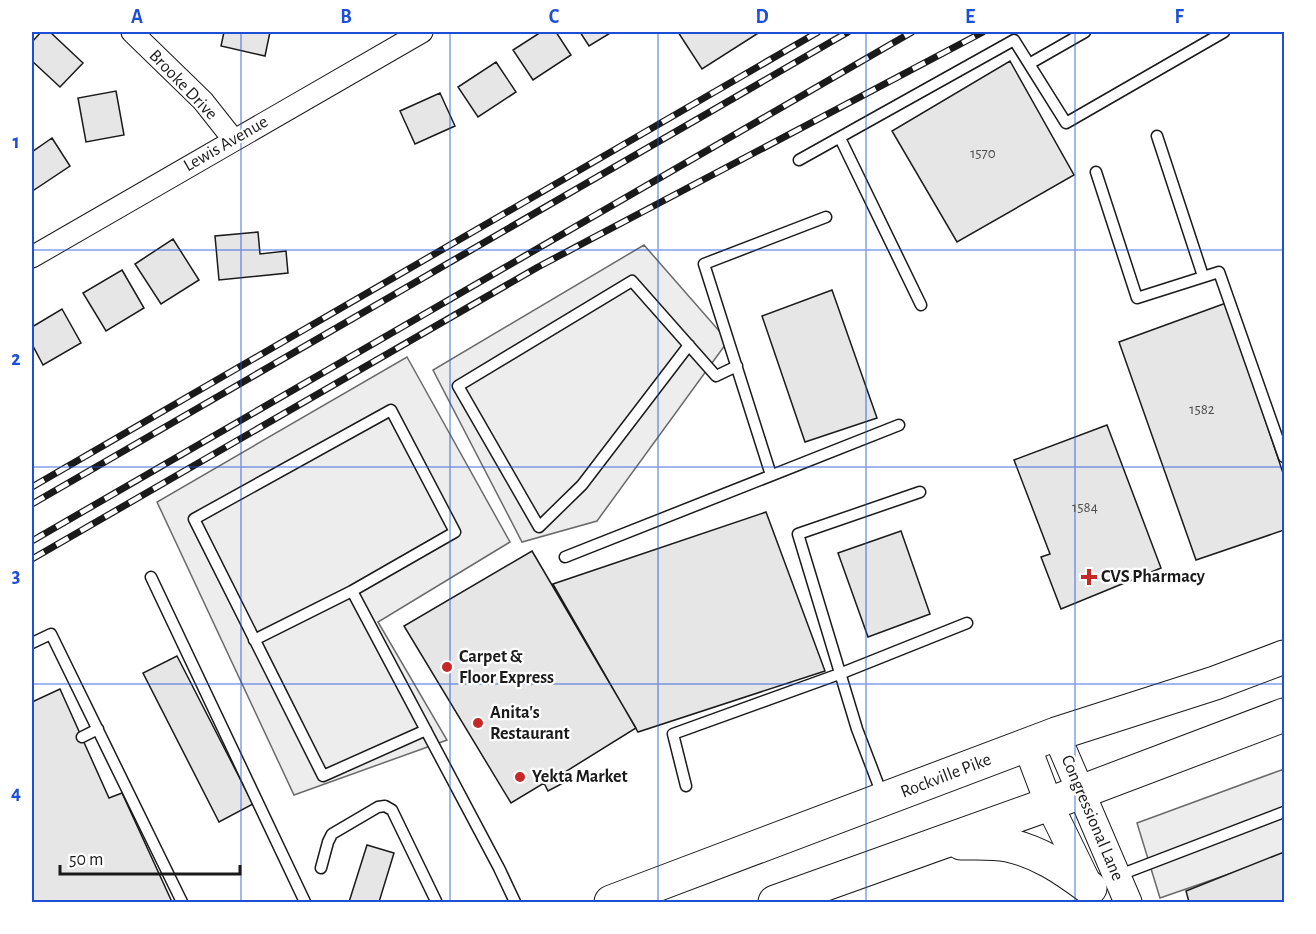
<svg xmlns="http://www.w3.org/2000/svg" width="1316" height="934" viewBox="0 0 1316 934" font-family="'Alegreya Sans',sans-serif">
<rect width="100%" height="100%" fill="#fff"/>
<!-- parking -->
<path fill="#ededed" stroke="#6a6a6a" stroke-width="1.5" d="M644 245 728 341 597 521 522 542 433 370Z
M407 357 510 542 378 622 447 740 294 795 157 502Z
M1284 769V855L1160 898 1137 823Z"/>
<!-- building -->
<path fill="#e6e6e6" stroke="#1a1a1a" stroke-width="1.5" d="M41 32H50L83 63 60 87 32 61V42Z
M224 32H270L265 56 221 46Z
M541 32H556L571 55 533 80 513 50Z
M580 32H612L589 46Z
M678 32H760L702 69Z
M1010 61 1074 175 957 242 892 131Z
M496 62 516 92 478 117 458 87Z
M116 91 124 135 86 142 78 98Z
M440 93 455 126 415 144 400 111Z
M52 138 70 166 34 190 32 187V152Z
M258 232 260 254 286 251 288 273 219 280 215 236Z
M173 239 199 280 161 304 135 264Z
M122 270 144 308 106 331 83 293Z
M832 290 877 418 805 442 762 316Z
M1226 303 1284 476V530L1196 560 1119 342Z
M62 309 81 343 43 365 32 344V327Z
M1107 425 1161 568 1061 609 1041 557 1050 554 1014 460Z
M766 512 825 671 638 732 553 584Z
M901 531 930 614 868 637 838 553Z
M532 551 636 728 565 772 569 780 548 791 544 783 511 803 404 626Z
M177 656 253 804 219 822 143 673Z
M60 689 109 798 122 793 172 902H32V702Z
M367 845 394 853 379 902H349Z
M1284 852V902H1189L1186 891Z"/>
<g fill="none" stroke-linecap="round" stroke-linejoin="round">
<!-- service casing -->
<g stroke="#1a1a1a" stroke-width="13">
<path id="service" d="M1029 64 1085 32
M1157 136 1203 276
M840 138 921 305
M799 160 1014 40 1066 123 1224 32
M1096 172 1137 298 1219 272 1284 457
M689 345 582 485 539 527 458 386 632 281 716 376 737 366
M771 475 704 264 826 217
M565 557 899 425
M151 577 305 902
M254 640 352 591
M32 643 51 634 182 902
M426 730 323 776 194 519 391 410 455 532 352 591 499 868 515 902
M82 737 98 729
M686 786 673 734 842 673 967 623
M883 797 857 729 798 534 920 492
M321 868 328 842 332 834 378 807 385 806 392 810 436 901
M1117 876 1284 812"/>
</g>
<!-- minor casing -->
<g stroke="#1a1a1a" stroke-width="23">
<path id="minor" d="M132 32 203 101 233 139
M32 257 422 32"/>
</g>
<!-- tertiary casing -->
<g stroke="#1a1a1a" stroke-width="29">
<path id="tertiary" d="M1056 734 1128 902
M1027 746 1049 804 1091 890"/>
</g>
<!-- primary casing -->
<g stroke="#1a1a1a" stroke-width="35">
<path id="primary" d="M961 843C976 843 993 842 1008 845 1040 852 1064 869 1090 888
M611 902 1056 734 1215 683 1284 657
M775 902 1049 804 1284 715"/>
</g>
<!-- service -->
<use href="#service" stroke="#fff" stroke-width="10"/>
<!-- minor -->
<use href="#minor" stroke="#fff" stroke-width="21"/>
<!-- tertiary -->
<use href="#tertiary" stroke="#fff" stroke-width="27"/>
<!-- primary -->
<use href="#primary" stroke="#fff" stroke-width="33"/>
<!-- rail casing -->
<g stroke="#1a1a1a" stroke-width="7">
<path id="rail" d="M32 487 818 32
M32 504 848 32
M32 541 912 32
M32 559 538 267 983 32"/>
</g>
<!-- rail -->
<use href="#rail" stroke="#fff" stroke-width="4.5" stroke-dasharray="14" stroke-linecap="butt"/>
</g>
<!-- grid -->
<path fill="none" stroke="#1d4ed8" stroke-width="1.5" stroke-opacity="0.55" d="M241 32V902M450 32V902M658 32V902M866 32V902M1075 32V902M32 250H1284M32 467H1284M32 684H1284"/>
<!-- markers -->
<g fill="#c62828" stroke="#fff" stroke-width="2">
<path d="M1086 568h6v6h6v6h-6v6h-6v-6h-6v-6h6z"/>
<circle cx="447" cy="667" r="6"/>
<circle cx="478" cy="723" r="6"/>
<circle cx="520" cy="777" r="6"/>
</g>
<g text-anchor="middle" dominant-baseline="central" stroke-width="4.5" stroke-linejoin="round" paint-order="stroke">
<!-- number labels -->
<g font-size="15" fill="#4d4d4d">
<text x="983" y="153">1570</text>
<text x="1202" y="409">1582</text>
<text x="1085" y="507">1584</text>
</g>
<!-- street labels -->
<g font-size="18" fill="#1a1a1a" stroke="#fff">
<text transform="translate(183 85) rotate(46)">Brooke Drive</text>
<text transform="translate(226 144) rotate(-30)">Lewis Avenue</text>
<text transform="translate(946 776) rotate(-21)">Rockville Pike</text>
<text transform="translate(1092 818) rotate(67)">Congressional Lane</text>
</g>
<!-- poi labels -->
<g font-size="18" font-weight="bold" fill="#1a1a1a" stroke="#fff" text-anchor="start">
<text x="1101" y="577">CVS Pharmacy</text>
<text x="459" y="657">Carpet &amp;<tspan x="459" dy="21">Floor Express</tspan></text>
<text x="490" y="713">Anita's<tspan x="490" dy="21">Restaurant</tspan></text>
<text x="532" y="777">Yekta Market</text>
</g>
</g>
<!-- border -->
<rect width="1316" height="934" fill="none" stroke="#ffffff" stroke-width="66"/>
<!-- scale -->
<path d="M60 865v9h180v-9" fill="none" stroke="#1a1a1a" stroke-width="3"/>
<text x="69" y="865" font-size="18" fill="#1a1a1a" stroke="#ffffff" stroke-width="4.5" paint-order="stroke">50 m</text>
<rect x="33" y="33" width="1250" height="868" fill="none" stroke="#1d4ed8" stroke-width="2"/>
<g font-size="20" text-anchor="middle" font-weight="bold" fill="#1d4ed8">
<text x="137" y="23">A</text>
<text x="346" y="23">B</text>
<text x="554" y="23">C</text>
<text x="762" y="23">D</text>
<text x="970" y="23">E</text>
<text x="1179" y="23">F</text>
<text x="16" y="148">1</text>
<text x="16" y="365">2</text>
<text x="16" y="582">3</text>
<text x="16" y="799">4</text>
</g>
</svg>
